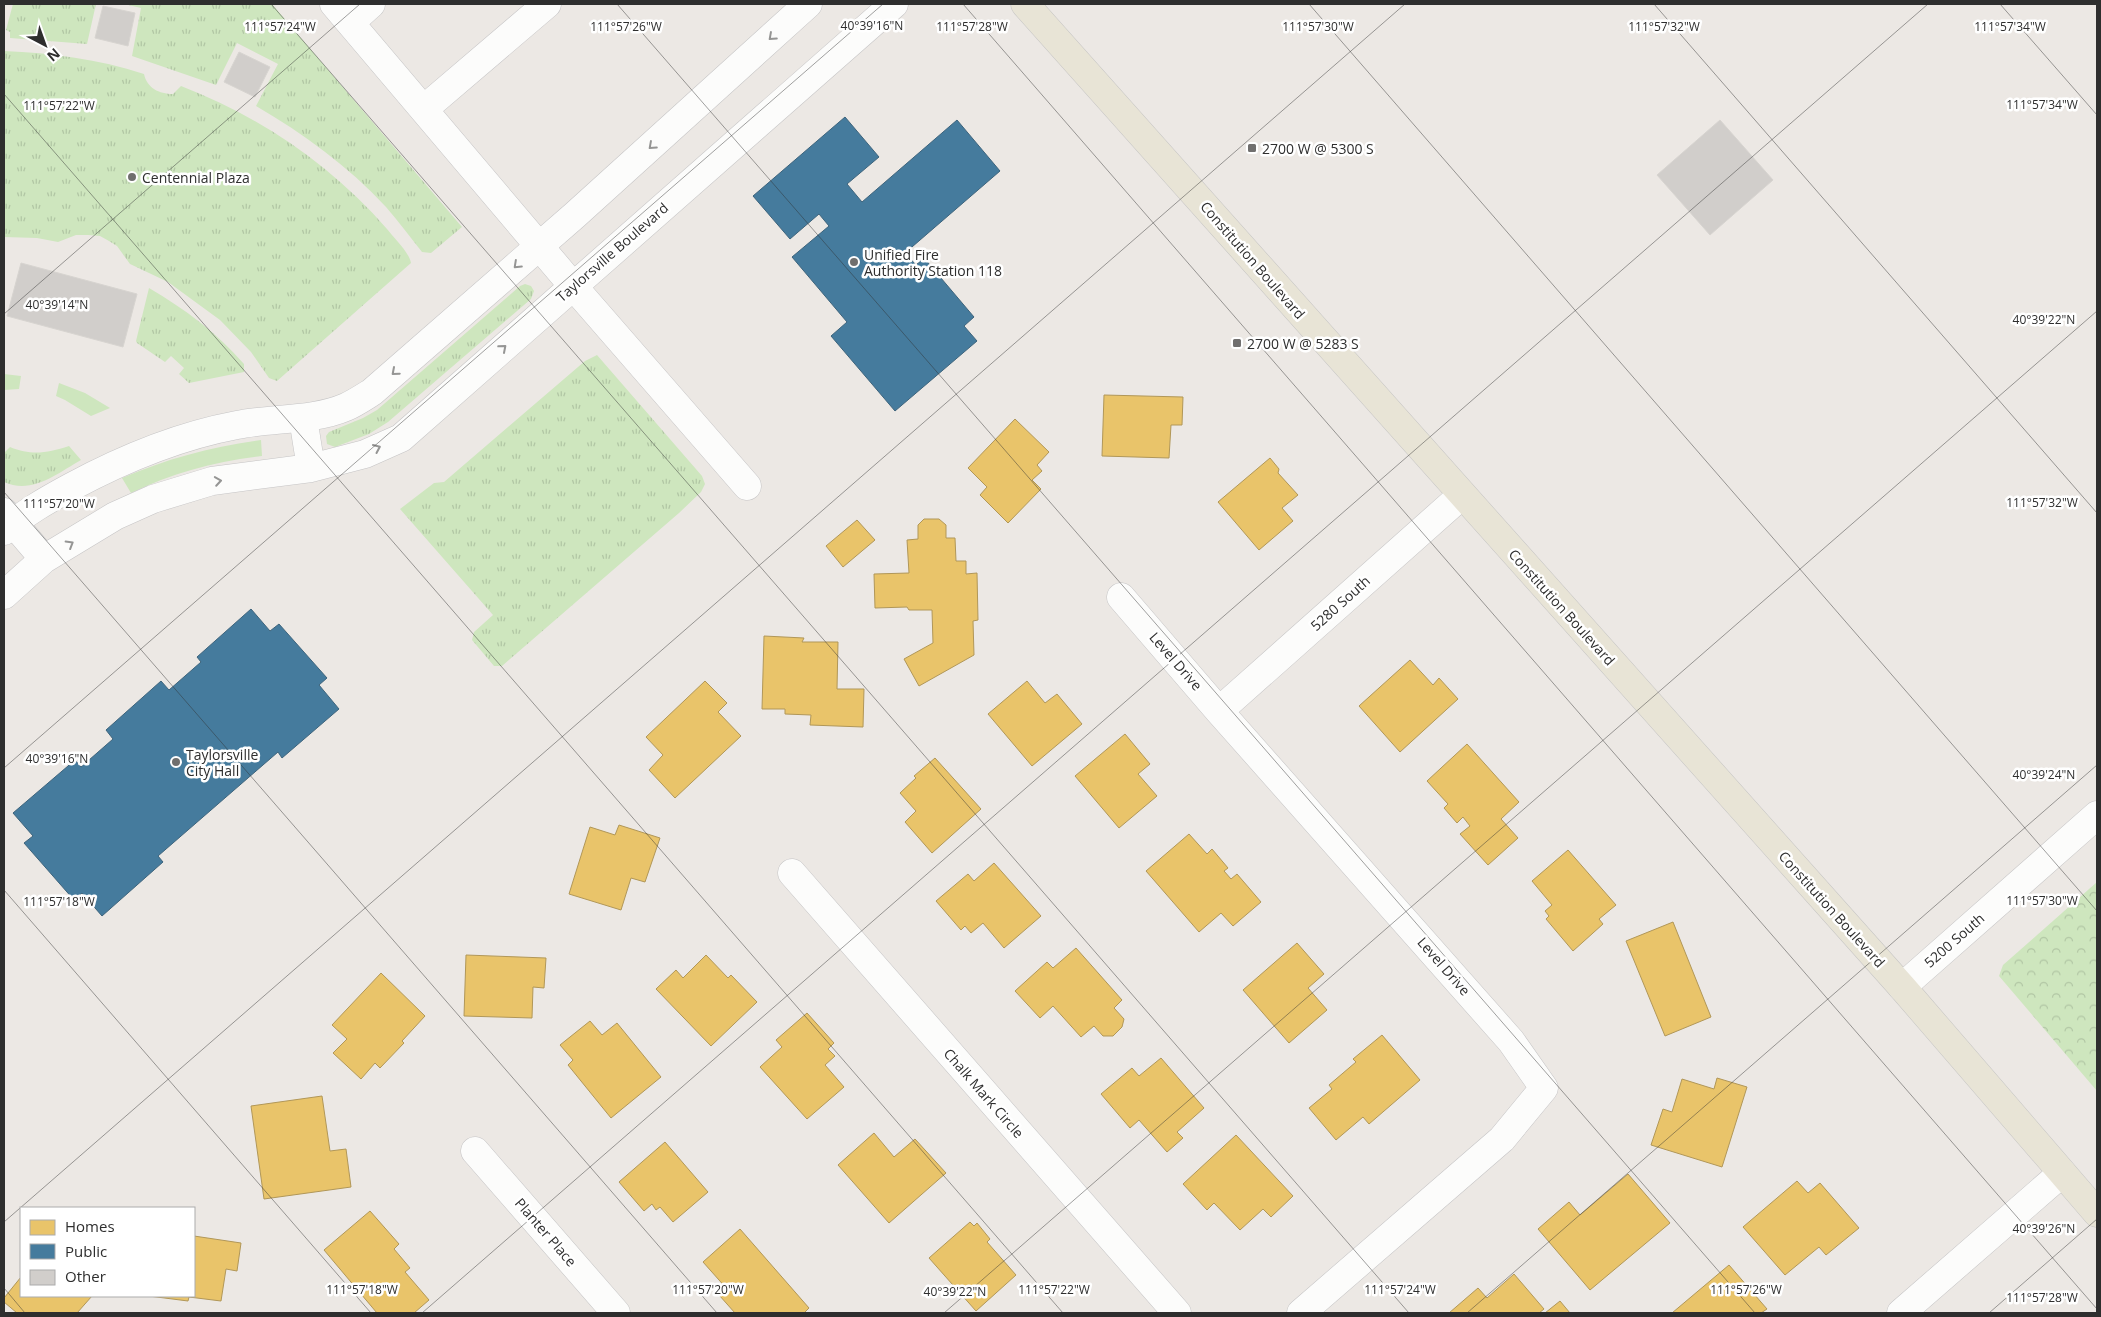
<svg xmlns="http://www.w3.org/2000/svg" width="2101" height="1317" viewBox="0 0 2101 1317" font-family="'Open Sans',sans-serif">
<defs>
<pattern id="grass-tufts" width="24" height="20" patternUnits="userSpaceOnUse" patternTransform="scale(1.25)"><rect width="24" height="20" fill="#cee6be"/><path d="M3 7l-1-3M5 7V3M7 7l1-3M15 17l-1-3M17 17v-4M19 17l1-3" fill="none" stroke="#b1c6a4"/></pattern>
<pattern id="park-crowns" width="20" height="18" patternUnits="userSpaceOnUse" patternTransform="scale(1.25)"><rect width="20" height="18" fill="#cee6be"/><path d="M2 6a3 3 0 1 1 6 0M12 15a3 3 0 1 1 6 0" fill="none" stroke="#b1c6a4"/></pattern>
</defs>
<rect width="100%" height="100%" fill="#ece8e4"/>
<!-- grass -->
<path fill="url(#grass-tufts)" d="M13 4H96L87 44 10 38V32L6 30Z
M124 4H272L462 227 431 253 422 252C410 237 399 222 386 207 348 166 304 134 256 106L278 64 237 43 216 85 132 56 141 8Z
M4 51C52 53 98 59 144 74 147 88 159 94 173 94L181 86C261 117 331 165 387 229 394 238 409 252 411 263L277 381 269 378 251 352 220 320 168 282 130 264 117 246 109 241 100 236 88 235H76L58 242 37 238 4 237Z
M525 284 531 286 534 291 531 299 388 422 369 434 335 447 327 444 326 436 329 432 363 418 377 410 520 286Z
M149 288C185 309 217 333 244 364V372L189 383 179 374 184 368 171 356 165 362 137 343 136 341Z
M597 355 702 476 705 484 701 492 679 513 502 666H494L472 640 474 632 493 615 400 509 434 483 444 482 585 361Z
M69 446 81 460C58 473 32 495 4 482V453L10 447C32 456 47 453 69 446Z"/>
<!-- park -->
<path fill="url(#park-crowns)" d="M2097 882V1091L1999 976 2003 965Z"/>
<!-- garden -->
<path fill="#cee6be" d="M4 374 21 376 19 389 4 390Z
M59 383 85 393 110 408 91 416 65 400 56 396Z
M261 440 262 456C217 461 172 473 131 493L122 478C166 459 213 446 261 440Z"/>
<!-- homes -->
<path fill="#e9c46a" stroke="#b19758" d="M1104 395 1183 397 1182 425H1171L1169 458 1102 456Z
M1015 419 1049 452 1037 465 1042 471 1032 480 1041 489 1008 523 980 495 987 487 968 468Z
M1270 458 1279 469 1278 473 1298 495 1282 508 1293 521 1259 550 1218 502Z
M924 519H939L946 525V538H955L956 561H966V574L977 573 978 620 973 621 974 655 919 686 904 659 933 643 932 610H909L907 607 875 608 874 574 909 573 907 540 918 539V525Z
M857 520 875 540 843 567 826 546Z
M764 636 804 638 802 642H838L837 689H864L863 727 810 725 811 715 785 714V709H762Z
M1410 660 1433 685 1439 678 1458 699 1400 752 1359 706Z
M705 681 727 703 718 712 741 736 675 798 649 770 663 755 646 737Z
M1027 681 1045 703 1057 694 1082 724 1032 766 988 714Z
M1125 734 1150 764 1138 774 1157 796 1119 828 1075 776Z
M1467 744 1519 802 1501 819 1518 838 1488 865 1460 834 1470 826 1463 817 1457 823 1444 808 1448 804 1427 781Z
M935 758 981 809 932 853 905 822 916 811 900 793 916 778 914 776Z
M619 825 660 838 645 882 631 878 621 910 569 894 590 827 615 835Z
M1189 834 1207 854 1212 849 1228 868 1224 871 1231 879 1237 874 1261 902 1233 926 1221 913 1199 932 1146 871Z
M1568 850 1616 905 1599 919 1603 924 1573 951 1546 919 1549 916 1545 911 1552 905 1532 881Z
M994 863 1041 916 1004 948 983 923 971 933 965 926 961 930 936 901 968 874 974 881Z
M1673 922 1711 1017 1665 1036 1626 941Z
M1297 943 1324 974 1308 988 1327 1010 1289 1043 1243 990Z
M1076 948 1122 1000 1114 1008 1124 1019 1122 1027 1113 1036H1103L1094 1026 1081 1037 1053 1006 1040 1018 1015 991 1047 962 1053 968Z
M466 955 546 958 544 988 533 987 532 1018 464 1016Z
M706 955 728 978 731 975 757 1002 711 1046 656 989 676 970 683 978Z
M381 973 425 1016 402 1041 404 1043 380 1068 375 1063 361 1079 333 1053 347 1039 332 1025Z
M807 1013 834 1043 828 1049 835 1056 825 1065 844 1087 807 1119 760 1067 782 1047 776 1040Z
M590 1021 602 1035 617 1023 661 1077 611 1118 568 1065 573 1060 560 1045Z
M1382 1035 1420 1080 1369 1124 1363 1117 1336 1140 1309 1108 1332 1089 1329 1085 1356 1062 1353 1059Z
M1161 1058 1204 1108 1177 1132 1183 1138 1167 1152 1139 1120 1130 1128 1101 1094 1132 1068 1139 1076Z
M1717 1078 1747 1087 1722 1167 1651 1145 1663 1109 1672 1112 1682 1079 1714 1089Z
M322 1096 330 1151 346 1149 351 1187 264 1199 251 1106Z
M874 1133 894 1157 915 1139 946 1173 889 1223 838 1165Z
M1236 1135 1293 1196 1271 1217 1263 1209 1240 1230 1214 1203 1207 1210 1183 1184Z
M665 1142 708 1192 673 1222 660 1207 656 1210 652 1204 644 1211 619 1182Z
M1628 1174 1670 1223 1590 1290 1538 1229 1569 1202 1580 1215Z
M1797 1181 1808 1193 1820 1183 1859 1228 1826 1255 1819 1247 1785 1275 1743 1227Z
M370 1211 399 1244 394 1249 410 1268 405 1272 429 1300 414 1313H377L324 1250Z
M970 1222 974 1226 977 1223 990 1239 987 1242 1016 1275 976 1311 929 1258Z
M740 1229 809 1308 804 1313H735L719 1295 727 1289 703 1262Z
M194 1236 241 1243 237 1271 226 1269 221 1301 189 1297 188 1301 149 1296H194Z
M1729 1265 1767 1309 1761 1313H1672Z
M1514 1274 1544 1309 1539 1313H1449L1478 1288 1487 1298Z
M21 1277V1296H92L77 1313H17L4 1302V1298Z
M1560 1301 1570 1313H1545Z"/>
<!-- public -->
<path fill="#457b9d" stroke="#3e647c" d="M845 117 879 157 847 184 862 202 957 120 1000 171 905 253 916 265 924 258 974 317 964 326 977 341 895 411 831 336 847 322 792 257 829 226 819 214 790 239 753 196Z
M251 609 270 631 279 624 327 678 319 685 339 709 282 758 278 752 158 856 163 862 102 916 82 893 74 900 24 843 33 836 13 813 75 760 81 767 113 739 106 730 161 681 169 690 201 662 197 657Z"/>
<!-- building -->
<path fill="#d1cecb" stroke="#d7d4d0" d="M103 6 135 13 128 46 95 38Z
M239 52 270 67 255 97 224 82Z
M1720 120 1773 180 1710 235 1657 175Z
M21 263 137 294 123 347 7 316Z"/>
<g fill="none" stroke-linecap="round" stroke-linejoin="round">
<!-- minor casing -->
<g stroke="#c5c4c5" stroke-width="29">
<path id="minor" d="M334 4 573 286 747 486
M351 22 371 4
M424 109 547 4
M303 418 311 468
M4 512 44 559
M4 531C24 513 47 500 71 487 123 459 178 436 237 425 271 418 314 421 346 407 355 403 364 397 372 392L575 215 808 4
M4 595 44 559 115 516 153 499 212 481 311 468 365 454 401 438 894 4
M1121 597 1219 711 1511 1041 1544 1088 1502 1139 1301 1313
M1219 711 1462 495
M792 873 1177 1313
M1902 987 2097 815
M475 1151 616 1313
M1901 1313 2062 1173"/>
</g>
<!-- major casing -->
<g stroke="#c6c5c4" stroke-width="29">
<path id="major" d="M1025 4 1902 987 2097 1213"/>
</g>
<!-- minor -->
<use href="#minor" stroke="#fcfcfb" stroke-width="28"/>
<!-- major -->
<use href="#major" stroke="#e8e4d6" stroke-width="28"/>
</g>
<!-- one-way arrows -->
<defs><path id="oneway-chevron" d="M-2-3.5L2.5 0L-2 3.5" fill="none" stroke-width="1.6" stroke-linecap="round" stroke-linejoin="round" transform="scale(1.25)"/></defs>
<g stroke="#959594">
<use href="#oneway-chevron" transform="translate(772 37) rotate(138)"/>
<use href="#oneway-chevron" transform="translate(652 146) rotate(138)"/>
<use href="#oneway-chevron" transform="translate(517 265) rotate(137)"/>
<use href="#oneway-chevron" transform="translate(503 348) rotate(-41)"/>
<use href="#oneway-chevron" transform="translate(395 372) rotate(139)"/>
<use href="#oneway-chevron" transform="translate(377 448) rotate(-24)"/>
<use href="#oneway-chevron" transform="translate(218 481) rotate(-9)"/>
<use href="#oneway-chevron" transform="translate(70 544) rotate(-31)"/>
</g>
<!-- ticks -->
<path fill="none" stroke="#2e2e2e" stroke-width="1" stroke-opacity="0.45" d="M271 4 1409 1313M617 4 1755 1313M963 4 2097 1309M1309 4 2097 911M1654 4 2097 513M2000 4 2097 115M4 94 1063 1313M4 314 360 4M4 492 717 1313M4 768 883 4M4 890 371 1313M4 1222 1405 4M4 1288 25 1313M422 1313 1928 4M944 1313 2097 311M1467 1313 2097 765M1989 1313 2097 1219"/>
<!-- markers -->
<g fill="#706f6e" stroke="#fff" stroke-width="2">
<rect x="1247" y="143" width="10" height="10" rx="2.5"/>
<circle cx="132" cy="177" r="5"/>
<circle cx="854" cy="262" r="5"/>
<rect x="1232" y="338" width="10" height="10" rx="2.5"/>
<circle cx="176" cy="762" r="5"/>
</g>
<g text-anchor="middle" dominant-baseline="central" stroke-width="5" stroke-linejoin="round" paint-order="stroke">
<!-- poi labels -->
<g font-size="14" fill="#2e2e2e" stroke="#fff" text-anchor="start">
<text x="1262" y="148">2700 W @ 5300 S</text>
<text x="142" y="177">Centennial Plaza</text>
<text x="864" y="254">Unified Fire<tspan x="864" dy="16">Authority Station 118</tspan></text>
<text x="1247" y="343">2700 W @ 5283 S</text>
<text x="186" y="754">Taylorsville<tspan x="186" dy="16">City Hall</tspan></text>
</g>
<!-- street labels -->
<g font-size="14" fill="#2e2e2e" stroke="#fff">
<text transform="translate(612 252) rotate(-41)">Taylorsville Boulevard</text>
<text transform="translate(1253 260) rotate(49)">Constitution Boulevard</text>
<text transform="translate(1340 603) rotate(-42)">5280 South</text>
<text transform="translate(1562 607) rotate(48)">Constitution Boulevard</text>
<text transform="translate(1176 661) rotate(49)">Level Drive</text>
<text transform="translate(1832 909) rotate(48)">Constitution Boulevard</text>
<text transform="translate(1954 940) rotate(-41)">5200 South</text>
<text transform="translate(1444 966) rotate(49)">Level Drive</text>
<text transform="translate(984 1093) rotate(49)">Chalk Mark Circle</text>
<text transform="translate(546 1232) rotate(49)">Planter Place</text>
</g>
</g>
<g font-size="12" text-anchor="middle" fill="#2e2e2e" stroke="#fff" stroke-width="5" stroke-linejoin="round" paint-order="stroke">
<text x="872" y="30">40°39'16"N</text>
<text x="280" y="31">111°57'24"W</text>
<text x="626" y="31">111°57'26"W</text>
<text x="972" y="31">111°57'28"W</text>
<text x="2010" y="31">111°57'34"W</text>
<text x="1318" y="31">111°57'30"W</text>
<text x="1664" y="31">111°57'32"W</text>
<text x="2042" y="109">111°57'34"W</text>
<text x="59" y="110">111°57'22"W</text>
<text x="57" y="309">40°39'14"N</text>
<text x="2044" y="324">40°39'22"N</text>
<text x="2042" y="507">111°57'32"W</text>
<text x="59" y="508">111°57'20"W</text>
<text x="57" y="763">40°39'16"N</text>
<text x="2044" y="779">40°39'24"N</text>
<text x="2042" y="905">111°57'30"W</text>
<text x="59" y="906">111°57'18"W</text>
<text x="2044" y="1233">40°39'26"N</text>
<text x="362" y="1294">111°57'18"W</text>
<text x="708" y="1294">111°57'20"W</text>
<text x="1054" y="1294">111°57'22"W</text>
<text x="1400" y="1294">111°57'24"W</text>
<text x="1746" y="1294">111°57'26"W</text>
<text x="955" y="1296">40°39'22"N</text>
<text x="2042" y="1302">111°57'28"W</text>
</g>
<!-- border -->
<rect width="2101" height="1317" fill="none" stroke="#2e2e2e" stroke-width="10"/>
<!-- legend -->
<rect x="20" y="1207" width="175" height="90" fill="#ffffff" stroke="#ababab"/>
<rect x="30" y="1220" width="25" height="15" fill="#e9c46a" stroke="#ababab"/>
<text x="65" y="1232" font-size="15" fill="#2e2e2e">Homes</text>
<rect x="30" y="1244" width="25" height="15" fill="#457b9d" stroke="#ababab"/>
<text x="65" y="1257" font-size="15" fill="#2e2e2e">Public</text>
<rect x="30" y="1270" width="25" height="15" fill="#d1cecb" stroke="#ababab"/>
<text x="65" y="1282" font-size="15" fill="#2e2e2e">Other</text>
<!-- north arrow -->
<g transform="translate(45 45) rotate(139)" stroke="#ffffff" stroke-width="4" paint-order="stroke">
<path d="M0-4L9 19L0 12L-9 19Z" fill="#2e2e2e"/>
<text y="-8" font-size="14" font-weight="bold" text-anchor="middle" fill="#2e2e2e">N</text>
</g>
</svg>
